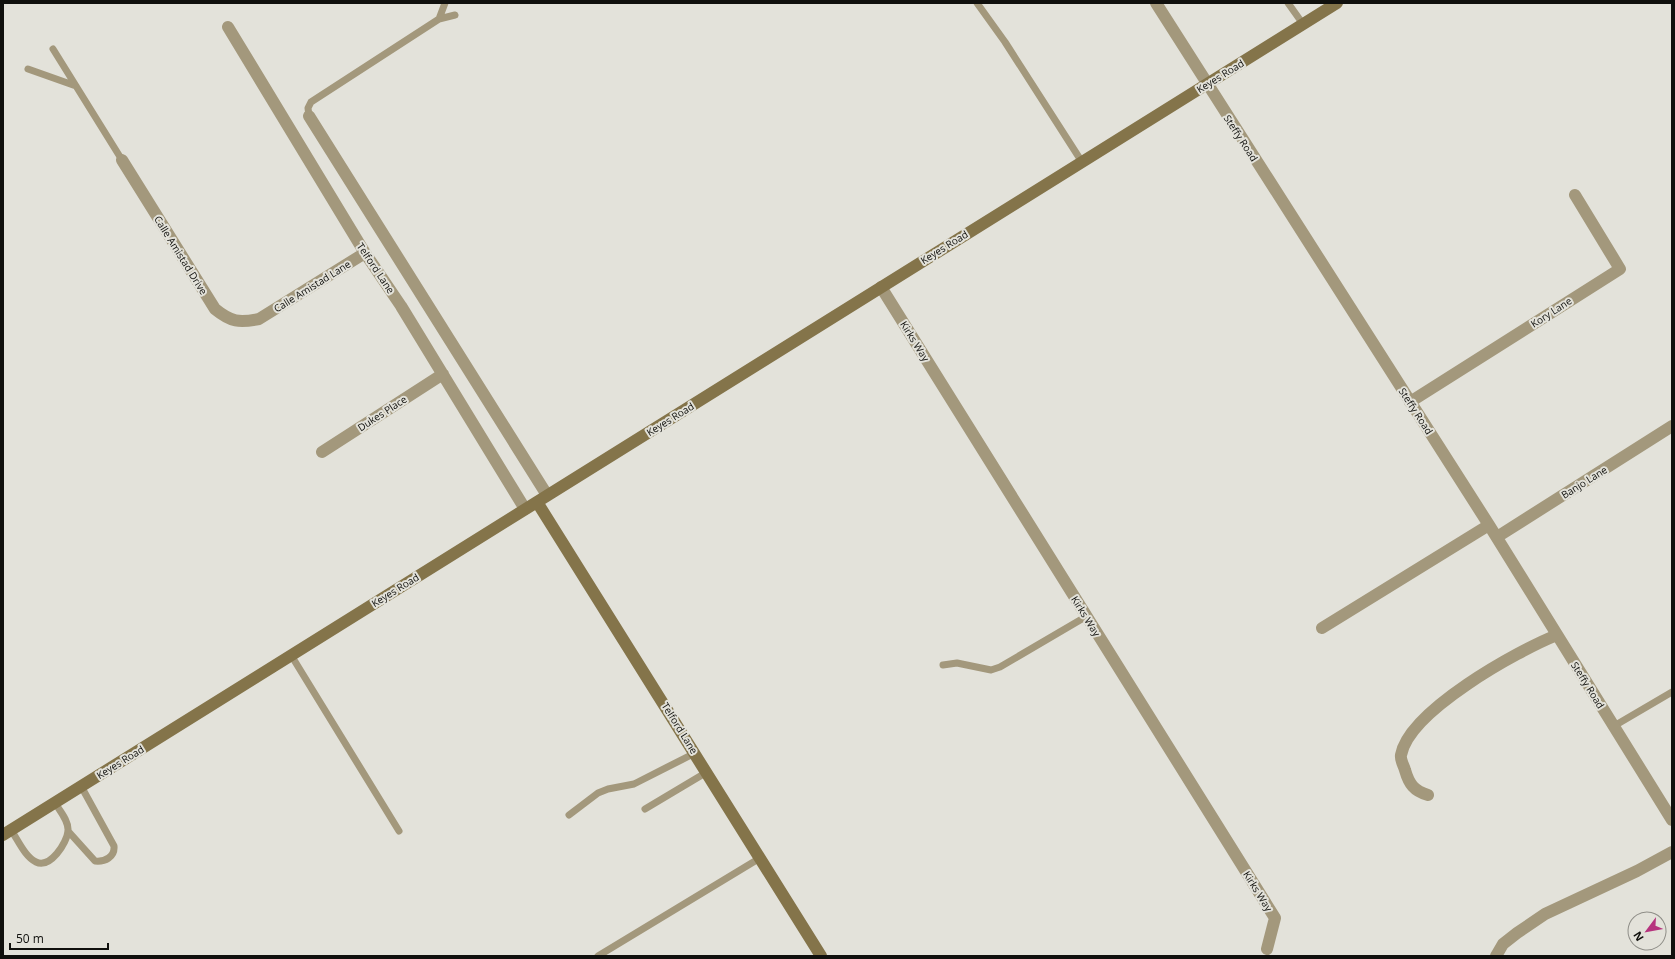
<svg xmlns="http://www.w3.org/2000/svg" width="1675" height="959" viewBox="0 0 1675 959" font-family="'Open Sans',sans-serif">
<rect width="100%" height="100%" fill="#e3e2da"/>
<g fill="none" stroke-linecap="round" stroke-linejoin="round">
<!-- lane -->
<path stroke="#a3987c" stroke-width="7" d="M977 3 1005 42 1082 162
M1288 3 1303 24
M439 19 445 3
M53 49 122 160
M28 69 76 86
M309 116 308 108 311 102 439 19 455 15
M291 655 399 831
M943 665 957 663 991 670 1000 667 1087 616
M1614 726 1672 692
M645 809 707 772
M569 815 598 793 608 789 634 784 695 753
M11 830C18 840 25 857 36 862 50 869 67 843 68 831 69 821 60 811 55 803
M68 831 95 861C105 862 115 857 114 846L81 786
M598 956 760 858"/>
<!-- street -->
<path stroke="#a3987c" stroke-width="12" d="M1156 3 1489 525 1672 820
M228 27 365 253 401 306 525 509
M309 116 547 495
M122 160 215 309C231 322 239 323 259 319L365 253
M881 287 1275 918 1267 949
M1410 402 1620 269 1575 195
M322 452 443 374
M1497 537 1672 426
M1322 628 1489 525
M1428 795C1414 791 1409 784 1405 770 1404 766 1400 760 1401 755 1409 711 1517 651 1557 635
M1496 956 1503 944 1517 933 1545 914 1637 871 1672 852"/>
<!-- secondary -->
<path stroke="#84744a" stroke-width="12" d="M537 502 821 956
M3 835 1337 3"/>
</g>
<g text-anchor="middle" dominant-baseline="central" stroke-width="4" stroke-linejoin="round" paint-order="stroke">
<!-- street labels -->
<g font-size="10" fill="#10100d" stroke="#e3e2da">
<text transform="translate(1220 76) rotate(-32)">Keyes Road</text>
<text transform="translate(1241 138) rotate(57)">Steffy Road</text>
<text transform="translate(944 247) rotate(-32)">Keyes Road</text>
<text transform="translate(181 255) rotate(58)">Calle Amistad Drive</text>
<text transform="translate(376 268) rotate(56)">Telford Lane</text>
<text transform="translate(312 286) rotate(-32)">Calle Amistad Lane</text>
<text transform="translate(1551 312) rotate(-33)">Kory Lane</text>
<text transform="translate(915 341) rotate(58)">Kirks Way</text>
<text transform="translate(1416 411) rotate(57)">Steffy Road</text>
<text transform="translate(382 413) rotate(-33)">Dukes Place</text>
<text transform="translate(670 419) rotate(-32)">Keyes Road</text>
<text transform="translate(1584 482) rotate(-32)">Banjo Lane</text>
<text transform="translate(395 590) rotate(-32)">Keyes Road</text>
<text transform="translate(1086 616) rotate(58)">Kirks Way</text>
<text transform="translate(1588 685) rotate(58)">Steffy Road</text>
<text transform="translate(680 728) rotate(58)">Telford Lane</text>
<text transform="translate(120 762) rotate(-32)">Keyes Road</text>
<text transform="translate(1258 891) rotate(58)">Kirks Way</text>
</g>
</g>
<!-- border -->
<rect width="1675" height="959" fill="none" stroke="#10100d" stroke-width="8"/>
<!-- north arrow -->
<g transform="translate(1647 931) rotate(238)"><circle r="19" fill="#e3e2da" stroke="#8f8e88"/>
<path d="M0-3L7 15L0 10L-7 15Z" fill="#b6347e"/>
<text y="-6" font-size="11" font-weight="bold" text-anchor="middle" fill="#10100d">N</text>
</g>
<!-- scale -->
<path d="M10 943v6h98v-6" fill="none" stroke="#10100d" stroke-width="2"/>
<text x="16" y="943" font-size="12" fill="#10100d" stroke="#e3e2da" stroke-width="3" paint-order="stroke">50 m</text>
</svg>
